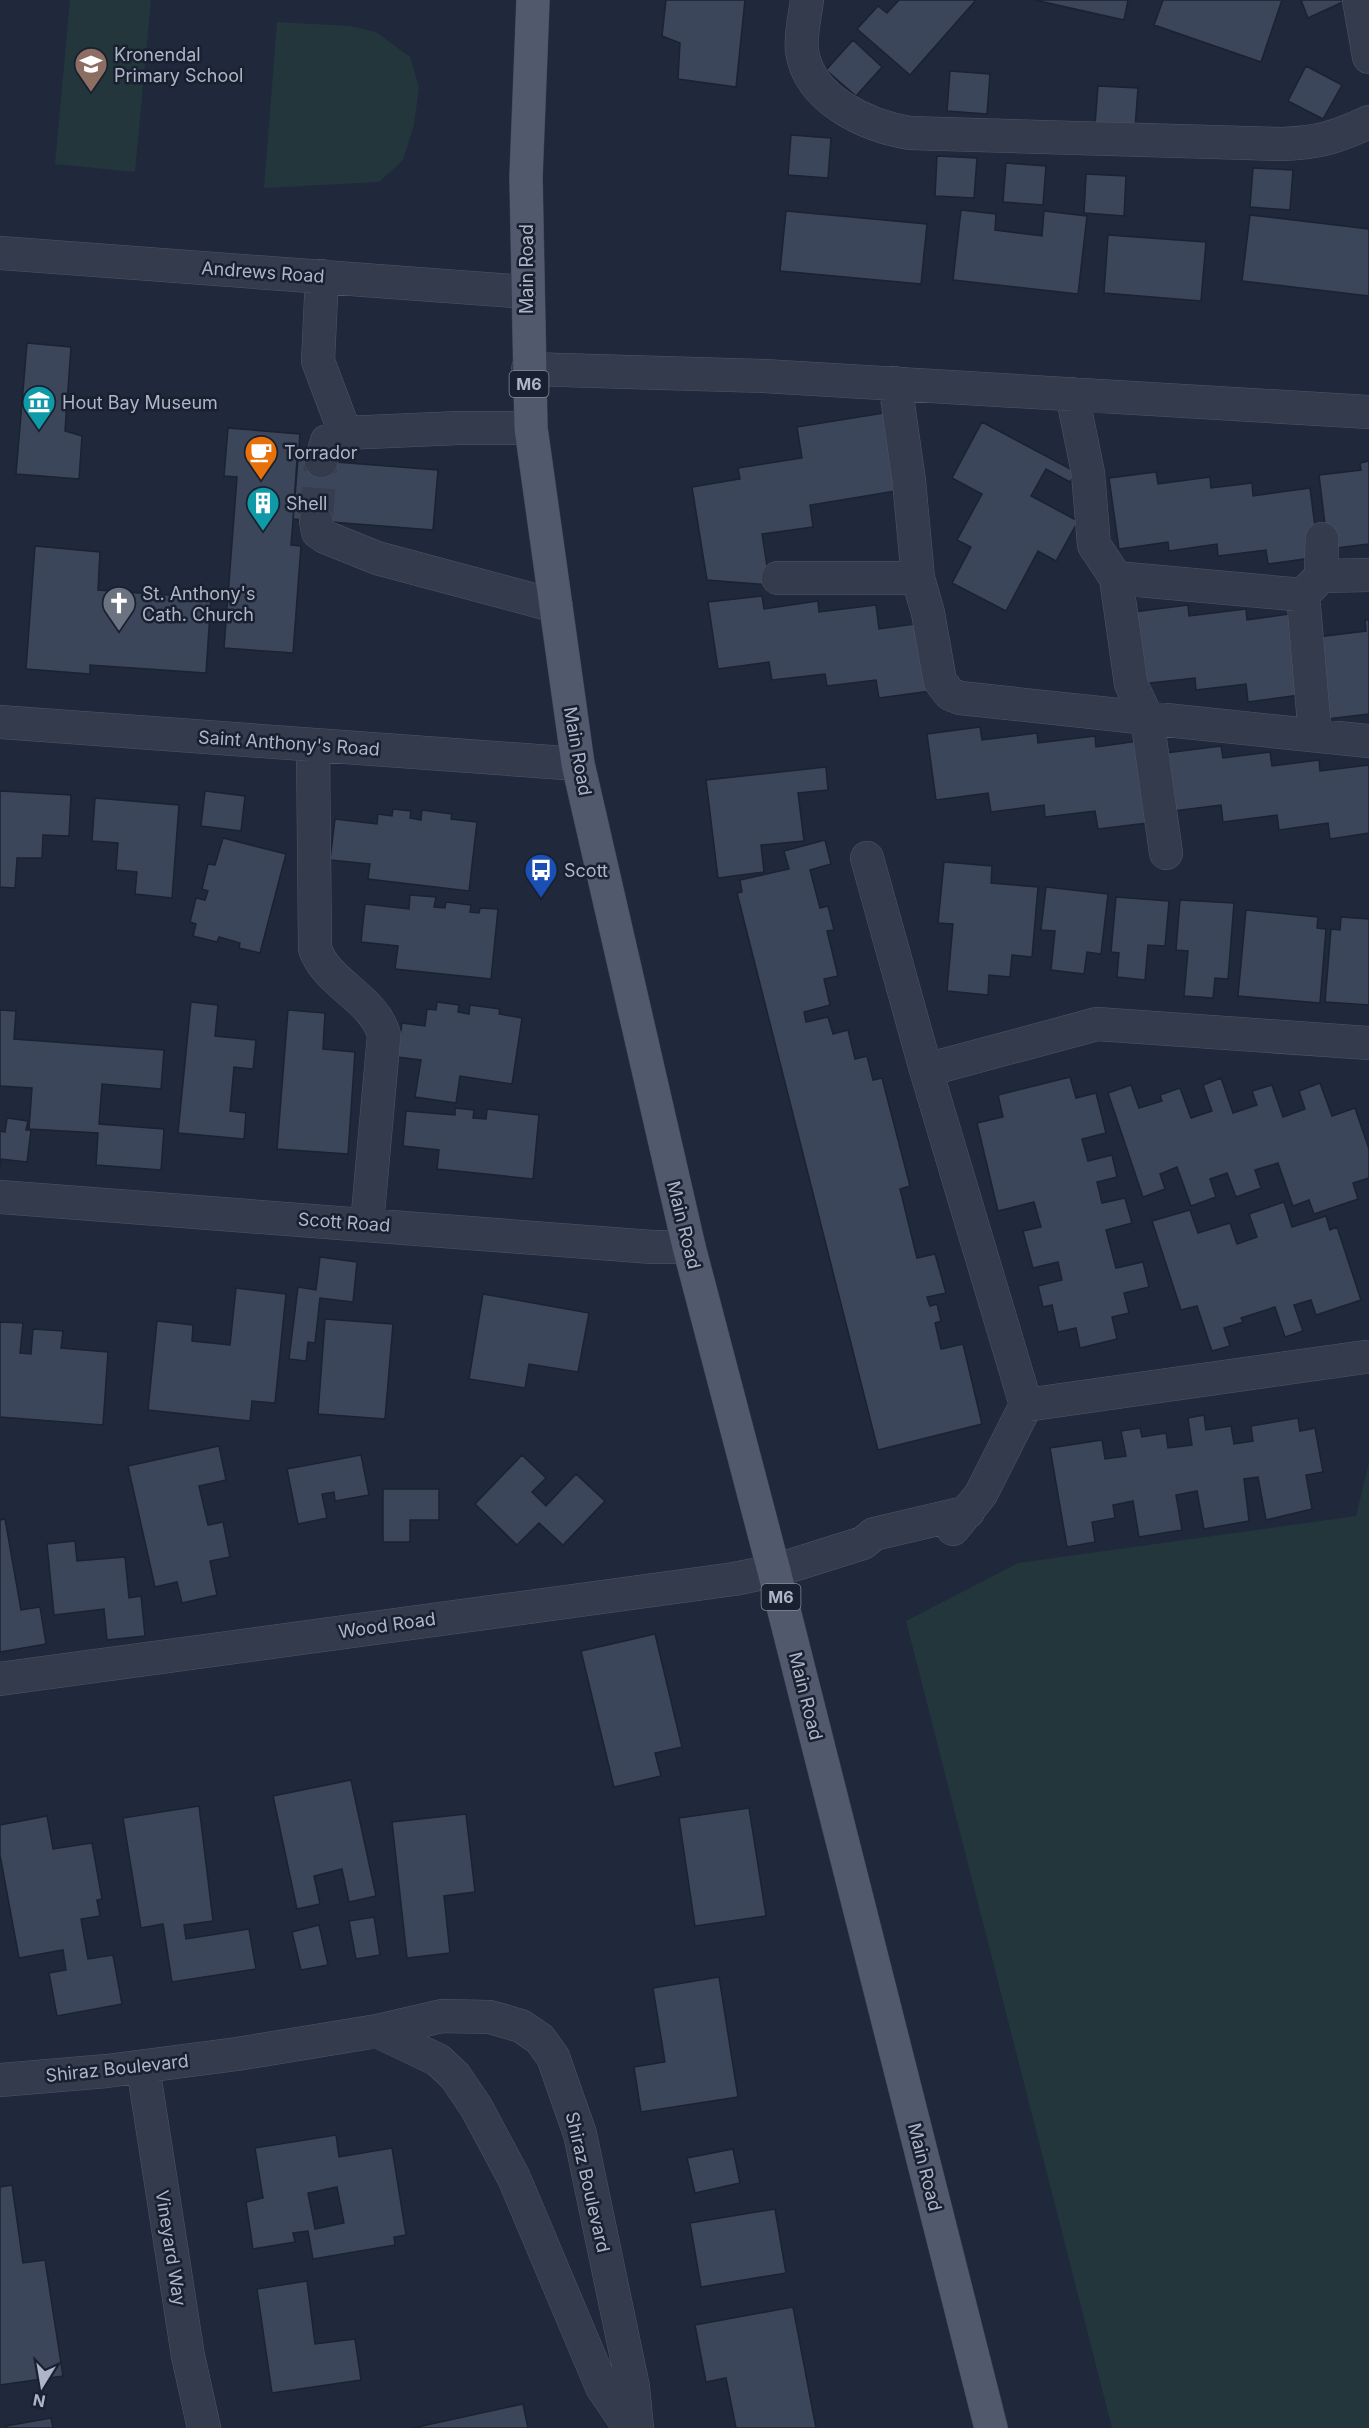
<svg xmlns="http://www.w3.org/2000/svg" width="1369" height="2428" viewBox="0 0 1369 2428" font-family="Inter,sans-serif">
<rect width="100%" height="100%" fill="#20283b"/>
<!-- green -->
<path fill="#22363c" d="M70 0H151L135 172 55 164Z
M277 22 350 26 376 32 410 57 419 88 414 125 403 160 379 182 264 188Z
M1369 1462V2428H1112L906 1621 1018 1563 1356 1516Z"/>
<!-- building -->
<path fill="#3b465b" stroke="#1b2232" stroke-width="1.5" fill-rule="evenodd" d="M666 0H745L736 87 678 79 680 43 662 36Z
M899 0H976L910 75 857 29 878 6 887 13Z
M1035 0H1128L1124 20Z
M1163 0H1282L1261 62 1154 25Z
M1301 0H1344L1345 1 1308 18Z
M853 40 882 67 856 96 826 70Z
M1306 66 1342 85 1323 119 1288 101Z
M950 71 990 74 987 114 947 111Z
M1098 86 1138 88 1135 128 1095 125Z
M791 135 831 138 828 178 788 175Z
M937 156 977 158 974 198 935 196Z
M1006 163 1046 166 1043 205 1003 202Z
M1253 168 1293 170 1290 210 1250 207Z
M1086 174 1126 176 1124 216 1084 213Z
M961 210 996 214 995 230 1042 236 1044 211 1087 216 1078 294 953 280Z
M786 211 927 224 921 284 780 271Z
M1250 215 1369 229V296L1242 281Z
M1108 235 1206 242 1201 301 1104 293Z
M27 343 71 347 65 431 82 436 79 479 16 474Z
M896 411 908 489 810 505 813 527 762 534 770 585 707 580 692 487 740 479 738 468 802 458 797 427Z
M982 422 1076 472 1070 482 1046 469 1031 496 1078 521 1056 561 1038 551 1006 611 952 583 971 547 957 540 982 494 952 478Z
M228 428 300 434 291 545 301 546 293 653 224 648 237 477 224 476Z
M297 459 438 470 433 530 293 519Z
M1369 461V544L1328 549 1319 475 1361 470 1360 463Z
M1156 472 1158 484 1210 477 1211 488 1252 483 1253 496 1310 488 1319 557 1268 564 1266 550 1218 556 1217 544 1169 551 1168 542 1119 549 1109 478Z
M35 546 100 552 98 590 211 598 206 673 90 665V674L26 669Z
M762 596 764 609 818 601 819 612 876 605 879 629 929 622 938 690 879 698 876 680 827 686 825 674 772 680 769 662 718 669 708 602Z
M1188 605 1189 616 1246 609 1247 620 1296 613 1307 694 1248 702 1246 684 1196 690 1195 678 1141 684 1133 612Z
M1365 620H1369V714L1327 719 1317 637 1366 631Z
M980 727 982 740 1037 733 1038 743 1095 736 1096 747 1146 740 1156 822 1098 829 1095 811 1045 817 1044 805 991 812 988 793 936 800 927 734Z
M1221 746 1223 758 1270 752 1272 766 1319 760 1320 771 1369 765V833L1330 839 1328 823 1279 830 1277 815 1223 822 1221 805 1165 812 1158 754Z
M826 767 828 790 798 793 804 841 761 845 764 872 718 878 706 780Z
M0 791 71 795 69 836 43 835 42 858H17L15 888 0 887Z
M205 791 245 796 241 831 201 826Z
M95 798 179 805 172 898 135 894 137 872 116 870 118 843 92 841Z
M393 809 411 811 410 818 421 820 422 810 452 814 451 819 477 822 469 891 368 879 370 864 330 860 335 819 377 824 378 814 392 816Z
M223 838 286 854 260 953 239 948 240 943 219 937 217 942 193 936 196 924 190 922 196 898 205 900 208 891 202 889 208 864 215 865Z
M825 840 831 864 810 870 820 908 828 906 834 930 827 931 838 976 824 979 830 1005 804 1012 806 1022 828 1017 833 1034 848 1030 855 1059 867 1056 873 1080 882 1078 910 1186 900 1189 917 1258 935 1254 946 1293 927 1297 930 1306 937 1304 941 1321 935 1323 941 1349 963 1344 982 1424 878 1450 737 893 742 892 740 880 789 869 784 851Z
M944 862 992 866 991 883 1038 887 1032 957 1012 955 1010 977 989 975 988 995 947 991 953 924 938 923Z
M1046 887 1108 894 1101 954 1087 952 1084 974 1051 970 1055 931 1041 930Z
M410 895 436 897 434 907 445 908 446 902 471 905 470 912 479 913 480 908 498 909 491 979 395 969 398 946 361 942 365 904 409 909Z
M1116 897 1169 901 1165 946 1148 945 1145 980 1117 977 1119 953 1111 952Z
M1180 900 1234 903 1228 979 1215 978 1213 998 1184 996 1188 951 1176 950Z
M1246 910 1318 917 1317 928 1326 929 1320 1003 1238 996Z
M1341 917 1369 919V1005L1325 1002 1331 929 1340 930Z
M191 1002 218 1005 215 1036 256 1040 253 1069 234 1067 230 1111 246 1113 244 1139 178 1133Z
M437 1002 459 1005 458 1012 469 1014 470 1005 500 1009 499 1014 522 1018 512 1084 460 1076 456 1103 415 1097 421 1060 397 1057 402 1023 425 1026 427 1009 436 1010Z
M0 1010 16 1011 14 1039 164 1050 161 1089 102 1084 99 1124 164 1129 161 1170 96 1165 98 1133 29 1129 32 1088 0 1086Z
M288 1010 325 1013 323 1049 355 1052 348 1154 277 1149Z
M1070 1077 1076 1098 1096 1093 1106 1133 1082 1139 1088 1161 1112 1155 1117 1177 1097 1182 1102 1203 1125 1198 1132 1223 1106 1230 1116 1268 1143 1262 1149 1287 1124 1293 1129 1313 1112 1317 1117 1339 1080 1348 1076 1328 1058 1332 1052 1305 1043 1307 1038 1286 1062 1280 1058 1262 1033 1268 1023 1231 1041 1227 1034 1202 998 1211 977 1123 1003 1117 998 1095Z
M1221 1078 1233 1113 1257 1105 1252 1091 1272 1085 1283 1117 1305 1109 1299 1091 1320 1083 1332 1116 1355 1108 1369 1149V1178L1353 1183 1358 1199 1314 1214 1309 1200 1293 1206 1278 1163 1255 1170 1261 1188 1236 1197 1227 1173 1210 1179 1216 1197 1191 1206 1177 1167 1160 1174 1165 1189 1143 1197 1108 1093 1131 1085 1139 1108 1162 1101 1160 1095 1180 1088 1191 1118 1212 1111 1203 1085Z
M455 1108 474 1110 473 1118 486 1119 487 1109 539 1115 533 1179 437 1169 439 1150 403 1146 406 1111 455 1115Z
M7 1118 28 1121 26 1130H31L27 1162 1 1159 0 1169V1131L5 1132Z
M1284 1202 1292 1227 1326 1216 1330 1230 1337 1227 1361 1300 1316 1315 1311 1300 1294 1305 1303 1331 1285 1337 1275 1307 1241 1318 1243 1322 1224 1328 1230 1346 1212 1351 1197 1306 1181 1310 1152 1221 1190 1210 1198 1233 1230 1223 1237 1244 1257 1237 1249 1214Z
M320 1257 357 1262 353 1302 320 1298 315 1343 308 1342 306 1361 289 1359 298 1287 316 1290Z
M236 1288 286 1294 275 1403 252 1401 250 1421 148 1410 157 1321 193 1325 192 1341 230 1345Z
M483 1294 589 1313 578 1372 529 1364 525 1388 469 1379Z
M325 1319 393 1324 385 1419 318 1414Z
M0 1322 23 1323 20 1353 31 1354 33 1329 63 1331 61 1348 108 1352 103 1425 0 1417Z
M1204 1415 1206 1430 1231 1426 1234 1444 1253 1441 1251 1426 1298 1418 1300 1431 1315 1428 1323 1472 1306 1475 1312 1509 1266 1520 1258 1477 1244 1479 1249 1521 1204 1529 1197 1491 1176 1495 1182 1530 1139 1537 1133 1501 1113 1505 1115 1518 1092 1522 1095 1542 1067 1547 1050 1448 1102 1440 1105 1459 1126 1456 1121 1431 1140 1428 1142 1437 1166 1433 1168 1448 1192 1445 1188 1418Z
M219 1446 226 1480 199 1486 208 1525 223 1522 230 1557 210 1561 217 1595 182 1603 177 1582 155 1587 128 1466Z
M361 1455 369 1495 335 1501 334 1492 322 1494 327 1518 298 1524 287 1469Z
M522 1455 546 1478 532 1492 546 1506 576 1474 605 1501 563 1545 539 1523 517 1545 475 1504Z
M383 1489H439V1520H410V1542H383Z
M5 1519 21 1610 40 1607 46 1644 0 1652V1520Z
M75 1541 77 1561 125 1557 129 1598 141 1596 145 1636 107 1640 104 1609 54 1615 47 1544Z
M655 1634 682 1747 655 1753 661 1776 614 1787 581 1651Z
M351 1780 376 1896 349 1902 342 1869 314 1876 320 1904 297 1909 273 1796Z
M199 1806 213 1921 184 1925 186 1939 249 1929 256 1969 172 1982 163 1924 141 1928 123 1818Z
M749 1808 766 1916 695 1926 679 1818Z
M466 1814 475 1892 444 1896 450 1953 407 1958 392 1822Z
M47 1816 53 1849 92 1843 102 1899 97 1900 100 1916 81 1919 88 1959 113 1955 122 2004 57 2016 49 1973 66 1970 63 1950 19 1958 0 1855V1825Z
M374 1917 380 1955 356 1959 349 1921Z
M319 1925 328 1965 301 1970 292 1932Z
M719 1977 738 2097 641 2112 634 2067 665 2062 653 1988Z
M336 2135 339 2157 392 2148 406 2235 394 2237 395 2245 313 2259 308 2231 293 2233 295 2242 253 2249 246 2202 263 2198 255 2148ZM337 2187 344 2223 315 2229 308 2193Z
M733 2149 740 2183 695 2193 687 2158Z
M12 2185 23 2263 45 2260 63 2376 0 2385V2187Z
M775 2209 786 2273 701 2287 690 2223Z
M307 2281 315 2344 355 2339 361 2380 272 2393 257 2289Z
M793 2307 816 2428H736L726 2378 706 2382 695 2325Z
M523 2404 528 2428H413Z
M51 2418 53 2428H6V2426Z"/>
<g fill="none" stroke-linecap="round" stroke-linejoin="round">
<!-- minor-tunnel -->
<path stroke="#353d50" stroke-width="33" stroke-dasharray="33 16" stroke-linecap="butt" d="M316 521 321 461"/>
<!-- minor casing -->
<g stroke="#4e5566" stroke-width="34">
<path id="minor" d="M807 0C805 16 800 36 802 51 809 100 867 126 910 133L1282 144C1318 143 1337 137 1369 122
M1359 0 1369 57
M0 253 526 292
M322 276 318 361 345 433
M528 369 764 376 1369 412
M895 383 909 481 918 578 928 613 940 681 950 694 960 698 1147 718 1131 684 1116 578 1094 545 1088 473 1072 394
M321 461 327 441 345 433 459 428H531
M316 521 318 532 325 537 377 558 556 606
M1321 576 1322 539
M778 578H918
M1116 578 1303 595 1321 576 1369 575
M1303 595 1315 735
M0 722 578 764
M313 745 315 949C328 985 374 998 384 1035L367 1224
M1166 853 1147 718 1368 741
M867 858 926 1070 1026 1405 981 1494 953 1529
M926 1070 1097 1024 1369 1043
M0 1197 652 1247H689
M1026 1405 1365 1357
M0 1679 734 1579 774 1571 863 1543 874 1534 968 1512
M377 2031 438 2060 455 2076 476 2107 514 2178 602 2387 630 2428
M143 2067 188 2356 204 2428
M0 2080 107 2071 237 2054 377 2031 442 2016 490 2017 521 2026 540 2039 553 2057 580 2134 633 2387 637 2428"/>
</g>
<!-- major casing -->
<g stroke="#3d4455" stroke-width="34">
<path id="major" d="M533 0 526 177 531 428 578 764 689 1247 774 1571 991 2428"/>
</g>
<!-- minor -->
<use href="#minor" stroke="#343b4c" stroke-width="33"/>
<!-- major -->
<use href="#major" stroke="#51596c" stroke-width="33"/>
</g>
<!-- icons -->
<defs>
<g id="school-pin" transform="scale(1.725)"><path d="M0 17L-7.5 6A9.5 9.5 0 1 1 7.5 6Z" fill="#8d6e63" stroke="#192030"/><path d="M0-5L7-2L0 1L-7-2ZM-4 1L0 2.5L4 1V4Q0 6-4 4Z" fill="#fff"/></g>
<g id="museum-pin" transform="scale(1.725)"><path d="M0 17L-7.5 6A9.5 9.5 0 1 1 7.5 6Z" fill="#0f9aa8" stroke="#192030"/><path d="M0-6L6-3V-2H-6V-3ZM-5-1h2V3h-2ZM-1-1h2V3h-2ZM3-1h2V3H3ZM-6 4H6V6H-6Z" fill="#fff"/></g>
<g id="cafe-pin" transform="scale(1.725)"><path d="M0 17L-7.5 6A9.5 9.5 0 1 1 7.5 6Z" fill="#e8710a" stroke="#192030"/><path d="M-5.5-4.5H6V0H3Q3 3.5 0 3.5H-2.5Q-5.5 3.5-5.5 0ZM3-3.2v2h1.7v-2ZM-6 4.5H4V6H-6Z" fill="#fff"/></g>
<g id="building-pin" transform="scale(1.725)"><path d="M0 17L-7.5 6A9.5 9.5 0 1 1 7.5 6Z" fill="#0f9aa8" stroke="#192030"/><path d="M-4-6H4V6H1V3H-1V6H-4ZM-2.5-4.3h1.7v1.8h-1.7ZM.8-4.3h1.7v1.8H.8ZM-2.5-1h1.7V.8h-1.7ZM.8-1h1.7V.8H.8Z" fill="#fff"/></g>
<g id="church-pin" transform="scale(1.725)"><path d="M0 17L-7.5 6A9.5 9.5 0 1 1 7.5 6Z" fill="#6b7280" stroke="#192030"/><path d="M-1.2-6h2.4v3.5h3.3v2.4h-3.3V6h-2.4V-.1h-3.3v-2.4h3.3Z" fill="#fff"/></g>
<g id="bus-pin" transform="scale(1.725)"><path d="M0 17L-7.5 6A9.5 9.5 0 1 1 7.5 6Z" fill="#1a4fb4" stroke="#192030"/><path d="M-5-6H5V4H4V6H2V4H-2V6H-4V4H-5ZM-3.5-4V0h7V-4ZM-3.5 1.2v1.5H-2V1.2ZM2 1.2v1.5H3.5V1.2Z" fill="#fff"/></g>
</defs>
<g fill-rule="evenodd">
<use href="#school-pin" x="91" y="64"/>
<use href="#museum-pin" x="39" y="402"/>
<use href="#cafe-pin" x="261" y="452"/>
<use href="#building-pin" x="263" y="503"/>
<use href="#church-pin" x="119" y="603"/>
<use href="#bus-pin" x="541" y="870"/>
</g>
<g text-anchor="middle" dominant-baseline="central" stroke-width="5" stroke-linejoin="round" paint-order="stroke">
<!-- shield labels -->
<g fill="#192030" stroke="#81889a" stroke-width="1.5">
<rect x="509.5" y="371" width="39" height="26" rx="4.5"/>
<rect x="761.5" y="1584" width="39" height="26" rx="4.5"/>
</g>
<g font-size="16" font-weight="bold" fill="#aeb5c8">
<text x="529" y="384">M6</text>
<text x="781" y="1597">M6</text>
</g>
<!-- poi labels -->
<g font-size="18" fill="#aeb5c8" stroke="#192030" text-anchor="start">
<text x="114" y="54">Kronendal<tspan x="114" dy="21">Primary School</tspan></text>
<text x="62" y="402">Hout Bay Museum</text>
<text x="284" y="452">Torrador</text>
<text x="286" y="503">Shell</text>
<text x="142" y="593">St. Anthony's<tspan x="142" dy="21">Cath. Church</tspan></text>
<text x="564" y="870">Scott</text>
</g>
<!-- street labels -->
<g font-size="18" fill="#aeb5c8" stroke="#192030">
<text transform="translate(526 269) rotate(-90)">Main Road</text>
<text transform="translate(263 272) rotate(4)">Andrews Road</text>
<text transform="translate(289 743) rotate(4)">Saint Anthony's Road</text>
<text transform="translate(578 751) rotate(80)">Main Road</text>
<text transform="translate(344 1222) rotate(4)">Scott Road</text>
<text transform="translate(684 1225) rotate(76)">Main Road</text>
<text transform="translate(387 1625) rotate(-8)">Wood Road</text>
<text transform="translate(806 1696) rotate(76)">Main Road</text>
<text transform="translate(117 2068) rotate(-6)">Shiraz Boulevard</text>
<text transform="translate(925 2167) rotate(76)">Main Road</text>
<text transform="translate(588 2182) rotate(77)">Shiraz Boulevard</text>
<text transform="translate(171 2248) rotate(81)">Vineyard Way</text>
</g>
</g>
<!-- north arrow -->
<g transform="translate(42 2386) rotate(191)" stroke="#192030" stroke-width="4.5" paint-order="stroke">
<path d="M0-4.5L10 22L0 15L-10 22Z" fill="#aeb5c8"/>
<text y="-9" font-size="16" font-weight="bold" text-anchor="middle" fill="#aeb5c8">N</text>
</g>
</svg>
